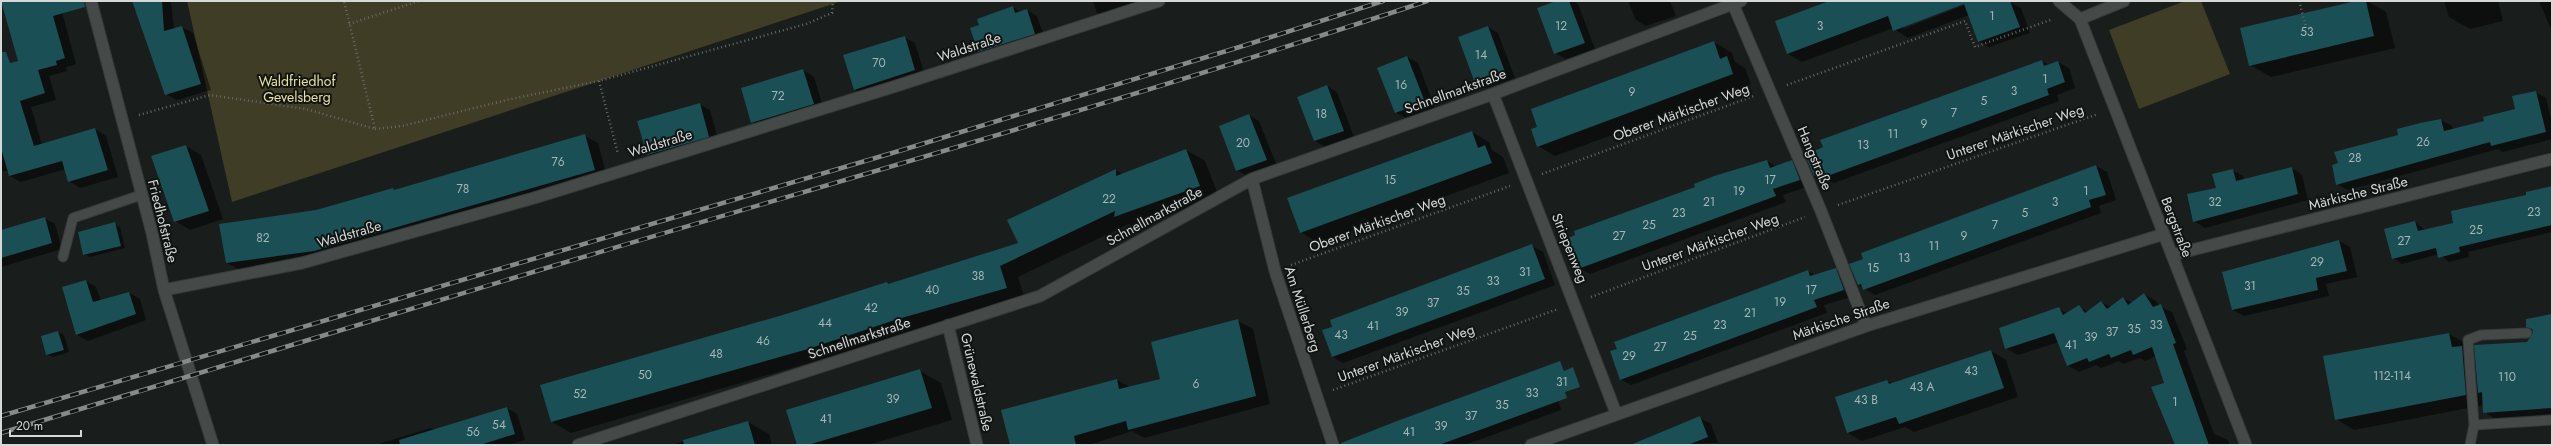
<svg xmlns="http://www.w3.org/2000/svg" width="2553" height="446" viewBox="0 0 2553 446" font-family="Jost,sans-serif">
<rect width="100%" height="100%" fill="#191d1c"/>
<!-- green -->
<path fill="#403d26" d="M187 1H842L232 202Z
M2185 1H2201L2230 74 2139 109 2109 30Z"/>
<!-- shadow -->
<path fill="#0007" d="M2 1H59L76 64 66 67 67 71 49 76 56 100 31 107 42 145 95 129 106 136 118 177 80 188 69 181 66 169 21 182 10 176 9 171H1V84L20 61Z
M134 1H171L174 29 182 27 193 33 211 90 177 100 166 94 137 11 134 10Z
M1093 1H1141L1107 19 1097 13Z
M1559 1H1573L1578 4 1595 49 1566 59 1555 53Z
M1628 1H1670L1676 16 1646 26 1636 20Z
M1832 1H1970L1903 26V29L1975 1 2010 2 2021 8 2030 33 1989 47 1978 41 1969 15 1908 38 1893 28 1802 62 1788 54 1776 22Z
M2360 1H2367L2386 12 2395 48 2271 77 2250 65Z
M2444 1H2498L2503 21 2470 29 2449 17Z
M2539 1H2552V30L2551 29Z
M1013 7 1020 12 1027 10 1037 16 1045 39 989 58 978 52 981 25Z
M1488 27 1498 33 1515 78 1486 88 1476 82Z
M904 37 915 43 925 76 865 95 854 89Z
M1714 42 1732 53 1735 62 1745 68 1751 84 1555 156 1538 146Z
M1407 57 1418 63 1435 108 1406 118 1395 112Z
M2042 61 2049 65 2058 62 2069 68 2075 88 2057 95 2059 101 1834 183 1814 175 1824 147 1821 141Z
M803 70 814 77 824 110 763 128 752 122Z
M1327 86 1337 92 1354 137 1325 147 1315 141 1298 97Z
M2535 92 2546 98 2552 122V139L2503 152 2498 149 2348 190 2337 184 2399 136 2441 120 2452 126 2453 130 2485 122 2516 110Z
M699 104 710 110 719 143 659 160 648 154Z
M1249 115 1259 121 1277 166 1247 176 1237 170Z
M1472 132 1489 142 1492 150 1503 157 1509 173 1318 243 1301 232Z
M585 136 598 143 607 177 327 258 240 270 227 263 317 211 395 191Z
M186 146 201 155 223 219 190 230 175 221Z
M1186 150 1205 161 1219 197 1134 227 1129 224 1018 277 1025 299 571 433 552 422 786 315 1019 244 1116 170 1123 175Z
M1767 161 1777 167 1792 161 1802 167 1810 186 1783 195 1786 202 1590 274 1579 268 1697 188Z
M2096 166 2107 172 2116 200 2099 206 2101 213 1875 295 1858 285 1865 260 1862 253Z
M2292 168 2302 175 2308 200 2205 228 2194 221 2232 170 2243 176 2244 180Z
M2552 188V232L2468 252 2469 257 2449 262 2439 254 2402 264 2393 258 2415 222 2425 230 2454 223Z
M44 218 55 224 62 249 1 267V231Z
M114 224 120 227 125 248 90 257 84 254Z
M2339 241 2350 247 2357 277 2326 284 2329 296 2244 316 2233 310 2224 272Z
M1532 246 1543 252 1555 285 1343 363 1333 357V327Z
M1836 269 1846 276 1854 296 1824 305 1827 313 1631 385 1620 379 1618 349 1808 271 1815 275Z
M86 281 96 287 101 301 129 293 140 299 146 320 88 341 77 335 63 288Z
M2144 294 2156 301 2159 306 2172 312 2187 349 2184 351 2214 434 2228 440 2230 445H2176L2165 384 2156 356 2145 361 2140 358 2123 364 2119 361 2101 368 2096 365 2079 372 2067 365 2059 342 2018 355 2006 348 2059 309 2068 314 2079 307 2088 312 2101 302 2111 307 2123 298 2132 303Z
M2552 315V414L2494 418 2484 412V405L2354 430 2336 419 2449 334 2467 344 2468 351 2476 355 2527 343 2534 333 2527 326Z
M1238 321 1253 329 1270 404 1144 438 1132 431 1089 445H1011L1117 380 1130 387 1161 379Z
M58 332 64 335 69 352 53 357 47 354 42 336Z
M1991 351 2006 360 2018 397 1914 432 1905 427 1862 441 1848 433 1887 381 1892 384Z
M920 371 941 383 952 420 868 445H798Z
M1551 376 1561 410 1465 445H1362Z
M507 408 517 414 525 440 508 445H376L430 428 435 430Z
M1700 418 1711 424 1718 443 1629 445Z
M748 422 769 434 772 445H672Z"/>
<!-- building -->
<path fill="#194f55" d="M1 1H84L85 7 53 16 65 58 56 61 57 65 38 70 45 93 20 101 34 146 95 128 108 170 68 182 62 161 9 176 1 148V52H6L10 63 18 61Z
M132 1H162L164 31 182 26 201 84 165 95Z
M1556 1H1569L1585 43 1554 54 1537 8Z
M1829 1H2010L2020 27 1978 42 1964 4 1893 31 1888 16 1787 54 1775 21Z
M2356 1H2366L2374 36 2249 66 2240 28Z
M1013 6 1015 13 1027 9 1035 34 978 52 970 28 979 25 977 19Z
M1488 26 1505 72 1475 83 1458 37Z
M905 36 915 70 854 90 843 55Z
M1714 41 1720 59 1727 56 1733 74 1537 147 1531 129 1537 127 1531 109Z
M1407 56 1425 102 1395 113 1377 68Z
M2042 60 2044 66 2058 61 2065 82 2047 89 2049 95 1822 178 1821 174 1814 176 1805 155 1823 147 1820 140Z
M803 69 814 104 751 123 741 88Z
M1327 85 1344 131 1314 141 1297 97Z
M2536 91 2546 132 2491 146 2490 142 2336 185 2332 165 2338 163 2334 152 2398 135 2397 129 2420 123 2441 119 2444 131 2484 121 2483 117 2515 109 2512 96Z
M700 103 709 137 647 155 637 121Z
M1249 114 1267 160 1236 171 1219 126Z
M1472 131 1478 148 1485 145 1492 163 1300 233 1287 198Z
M585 134 595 170 314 251 226 263 219 224 316 210 393 188 394 190Z
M186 145 209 211 174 222 151 156Z
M1186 149 1200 186 1114 217 1115 211 1000 266 1007 288 898 319 808 349 551 422 540 385 786 314 887 282 888 284 1018 243 1007 220 1116 169V176Z
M1767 160 1770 168 1792 160 1800 180 1773 189 1776 196 1578 269 1568 238 1575 235 1574 231 1695 187 1694 184 1714 176Z
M2096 165 2106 195 2089 200 2091 207 1863 290 1861 284 1858 285 1849 264 1863 259 1861 253Z
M2292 167 2298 194 2193 222 2187 194 2216 188 2212 174 2233 169 2236 181Z
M2552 186V225L2459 247 2460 252 2438 258 2436 248 2392 259 2384 229 2415 221 2418 231 2453 223 2451 211 2526 195V192Z
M45 217 52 243 1 258V230Z
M115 222 121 246 83 255 78 232Z
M2339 240 2347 271 2316 278 2318 290 2232 310 2222 272Z
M1532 244 1545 279 1332 357 1322 330 1332 327 1330 320Z
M1836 268 1844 290 1814 300 1817 307 1620 380 1610 351 1617 349 1614 342 1808 270 1810 276Z
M86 280 93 302 129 292 136 314 76 335 62 287Z
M2144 293 2153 307 2161 304 2176 343 2173 344 2209 445H2175L2151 387 2164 383 2152 347 2133 355 2131 350 2111 358 2109 354 2089 362 2087 358 2067 366 2054 333 2005 349 1999 328 2059 307 2063 315 2079 305 2085 313 2101 301 2107 309 2123 297 2128 305Z
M2552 314V408L2483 413 2482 392 2478 393 2474 345 2527 342 2533 333 2532 329 2526 327V319Z
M1238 319 1256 396 1128 430 1126 421 1074 436 1076 445H1010L1001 410 1117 379 1119 389 1160 379 1151 342Z
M58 331 64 350 46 355 41 336Z
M2449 333 2452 347 2462 346 2466 395 2335 420 2323 356Z
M1991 350 2004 388 1899 424 1896 417 1847 433 1835 397 1887 380 1889 384Z
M1560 361 1564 371 1573 367 1580 387 1565 392 1567 398 1439 445H1341V443L1397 421Z
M920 369 932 408 808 445H797L786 410Z
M507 407 515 434 480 445H400L399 440Z
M1700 416 1708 437 1688 445H1630Z
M748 421 755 445H684L683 440Z"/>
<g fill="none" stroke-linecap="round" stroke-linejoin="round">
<!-- service casing -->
<g stroke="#373a38" stroke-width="11">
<path id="service" d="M63 257 73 218 141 195
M2474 425 2552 420
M2470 445 2474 425 2468 340 2481 335 2527 333"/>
</g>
<!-- minor casing -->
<g stroke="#373a38" stroke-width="13">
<path id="minor" d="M91 1 152 233 164 290 213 445
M2059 1 2080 19
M1733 4 1821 211 1866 326
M2080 19 2246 445
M2080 19 2124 1
M1493 94 1616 413
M1252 179 1275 271 1333 445
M2172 255 2552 159
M164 290 302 263 534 198 893 87 1159 1
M948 325 977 445
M578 445 1040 296 1252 179 1493 94 1741 1
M1531 445 1866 326 2164 234"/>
</g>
<!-- path -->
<path stroke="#666a69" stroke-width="2.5" stroke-dasharray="1 3" stroke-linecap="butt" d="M2299 1 2306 27
M349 24 419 1
M599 81 618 154
M1787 85 1965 21 1975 47 2053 19
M139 115 210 95 306 109 375 129 344 1
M375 129 402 126 511 99 599 81 806 24 832 13 833 1
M1542 174 1754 96
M1838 205 2098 114
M1291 265 1510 186
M1591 297 1805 217
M1333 390 1558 309"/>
<!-- service -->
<use href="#service" stroke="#454a48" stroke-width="9"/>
<!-- minor -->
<use href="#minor" stroke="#454a48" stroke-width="11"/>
<!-- rail casing -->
<g stroke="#878a89" stroke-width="4.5">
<path id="rail" d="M1 416 899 151 1246 45 1383 1
M1 433C185 378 369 321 553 266 845 179 1138 97 1427 1"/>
</g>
<!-- rail -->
<use href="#rail" stroke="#101413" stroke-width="3" stroke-dasharray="9" stroke-linecap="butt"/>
</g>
<g text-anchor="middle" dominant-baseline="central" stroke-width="4" stroke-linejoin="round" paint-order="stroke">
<!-- number labels -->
<g font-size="12" fill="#a7b6b6">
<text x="1992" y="16">1</text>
<text x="1561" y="26">12</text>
<text x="1820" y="26">3</text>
<text x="2307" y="32">53</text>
<text x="1481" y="55">14</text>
<text x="879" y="63">70</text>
<text x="2045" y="79">1</text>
<text x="1401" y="85">16</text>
<text x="2014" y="91">3</text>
<text x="1632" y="92">9</text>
<text x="778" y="96">72</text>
<text x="1984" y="101">5</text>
<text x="1954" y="113">7</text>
<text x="1321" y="114">18</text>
<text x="1924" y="124">9</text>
<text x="1893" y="134">11</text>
<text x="2423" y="142">26</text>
<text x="1243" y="143">20</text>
<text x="1863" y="145">13</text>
<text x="2355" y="158">28</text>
<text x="558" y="162">76</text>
<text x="1390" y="180">15</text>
<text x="1770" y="180">17</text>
<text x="463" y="189">78</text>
<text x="1739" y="191">19</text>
<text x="2086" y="191">1</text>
<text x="1109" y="199">22</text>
<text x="1709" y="202">21</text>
<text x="2055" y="202">3</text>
<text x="2215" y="202">32</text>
<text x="2534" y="212">23</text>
<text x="1679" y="213">23</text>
<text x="2025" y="213">5</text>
<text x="1649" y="225">25</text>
<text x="1995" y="225">7</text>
<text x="2476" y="230">25</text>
<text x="1619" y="236">27</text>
<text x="1964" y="236">9</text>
<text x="263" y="238">82</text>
<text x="2404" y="241">27</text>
<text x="1934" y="246">11</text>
<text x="1904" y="258">13</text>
<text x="2317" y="262">29</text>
<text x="1873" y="268">15</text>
<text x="1525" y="272">31</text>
<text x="978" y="276">38</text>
<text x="1493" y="281">33</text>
<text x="2250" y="286">31</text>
<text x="932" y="290">40</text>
<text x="1811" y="290">17</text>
<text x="1463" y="291">35</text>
<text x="1780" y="302">19</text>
<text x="1433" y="303">37</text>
<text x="871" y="308">42</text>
<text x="1402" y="312">39</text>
<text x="1750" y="313">21</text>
<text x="825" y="323">44</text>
<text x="1720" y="325">23</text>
<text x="2156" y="325">33</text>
<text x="1373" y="326">41</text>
<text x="2134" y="329">35</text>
<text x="2112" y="332">37</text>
<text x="1341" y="335">43</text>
<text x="1690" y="336">25</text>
<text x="2091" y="337">39</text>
<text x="763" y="341">46</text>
<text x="2071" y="345">41</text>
<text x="1660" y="347">27</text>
<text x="716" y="354">48</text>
<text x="1629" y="356">29</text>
<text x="1971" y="371">43</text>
<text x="645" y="375">50</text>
<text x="2392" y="376">112-114</text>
<text x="2507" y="377">110</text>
<text x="1562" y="382">31</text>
<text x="1196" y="384">6</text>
<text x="1922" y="387">43 A</text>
<text x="1532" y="393">33</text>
<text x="580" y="394">52</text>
<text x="893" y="399">39</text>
<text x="1866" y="400">43 B</text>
<text x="2175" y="402">1</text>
<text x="1502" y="405">35</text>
<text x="1471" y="416">37</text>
<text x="826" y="419">41</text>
<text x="499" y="425">54</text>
<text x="1441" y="426">39</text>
<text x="473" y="432">56</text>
<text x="1409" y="432">41</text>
</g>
<!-- street labels -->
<g font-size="14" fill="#d6d9d7" stroke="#101413">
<text transform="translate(969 47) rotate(-18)">Waldstraße</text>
<text transform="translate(1455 91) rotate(-20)">Schnellmarkstraße</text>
<text transform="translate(1681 112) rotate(-20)">Oberer Märkischer Weg</text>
<text transform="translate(2015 132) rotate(-19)">Unterer Märkischer Weg</text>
<text transform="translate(660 143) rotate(-17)">Waldstraße</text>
<text transform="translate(1815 158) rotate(67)">Hangstraße</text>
<text transform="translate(2358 193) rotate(-14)">Märkische Straße</text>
<text transform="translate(1154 216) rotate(-29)">Schnellmarkstraße</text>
<text transform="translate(163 221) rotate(76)">Friedhofstraße</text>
<text transform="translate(1377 223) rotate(-20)">Oberer Märkischer Weg</text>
<text transform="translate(2177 227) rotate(69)">Bergstraße</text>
<text transform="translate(349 234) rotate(-16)">Waldstraße</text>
<text transform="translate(1710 242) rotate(-20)">Unterer Märkischer Weg</text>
<text transform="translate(1570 248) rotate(68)">Striepenweg</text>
<text transform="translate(1303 309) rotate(72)">Am Müllerberg</text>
<text transform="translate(1841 319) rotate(-19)">Märkische Straße</text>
<text transform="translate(859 338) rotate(-18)">Schnellmarkstraße</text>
<text transform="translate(1406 353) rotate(-20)">Unterer Märkischer Weg</text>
<text transform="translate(977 382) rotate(77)">Grünewaldstraße</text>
</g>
<!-- park labels -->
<g font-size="14" fill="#e9e19d" stroke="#101413">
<text x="297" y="81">Waldfriedhof<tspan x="297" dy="16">Gevelsberg</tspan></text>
</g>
</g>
<!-- border -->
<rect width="2553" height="446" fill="none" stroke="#d6d9d7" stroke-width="4"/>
<!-- scale -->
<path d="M10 430v6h71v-6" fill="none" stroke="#d6d9d7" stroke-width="2"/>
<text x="16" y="430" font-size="12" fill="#d6d9d7" stroke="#101413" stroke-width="3" paint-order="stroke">20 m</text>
</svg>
